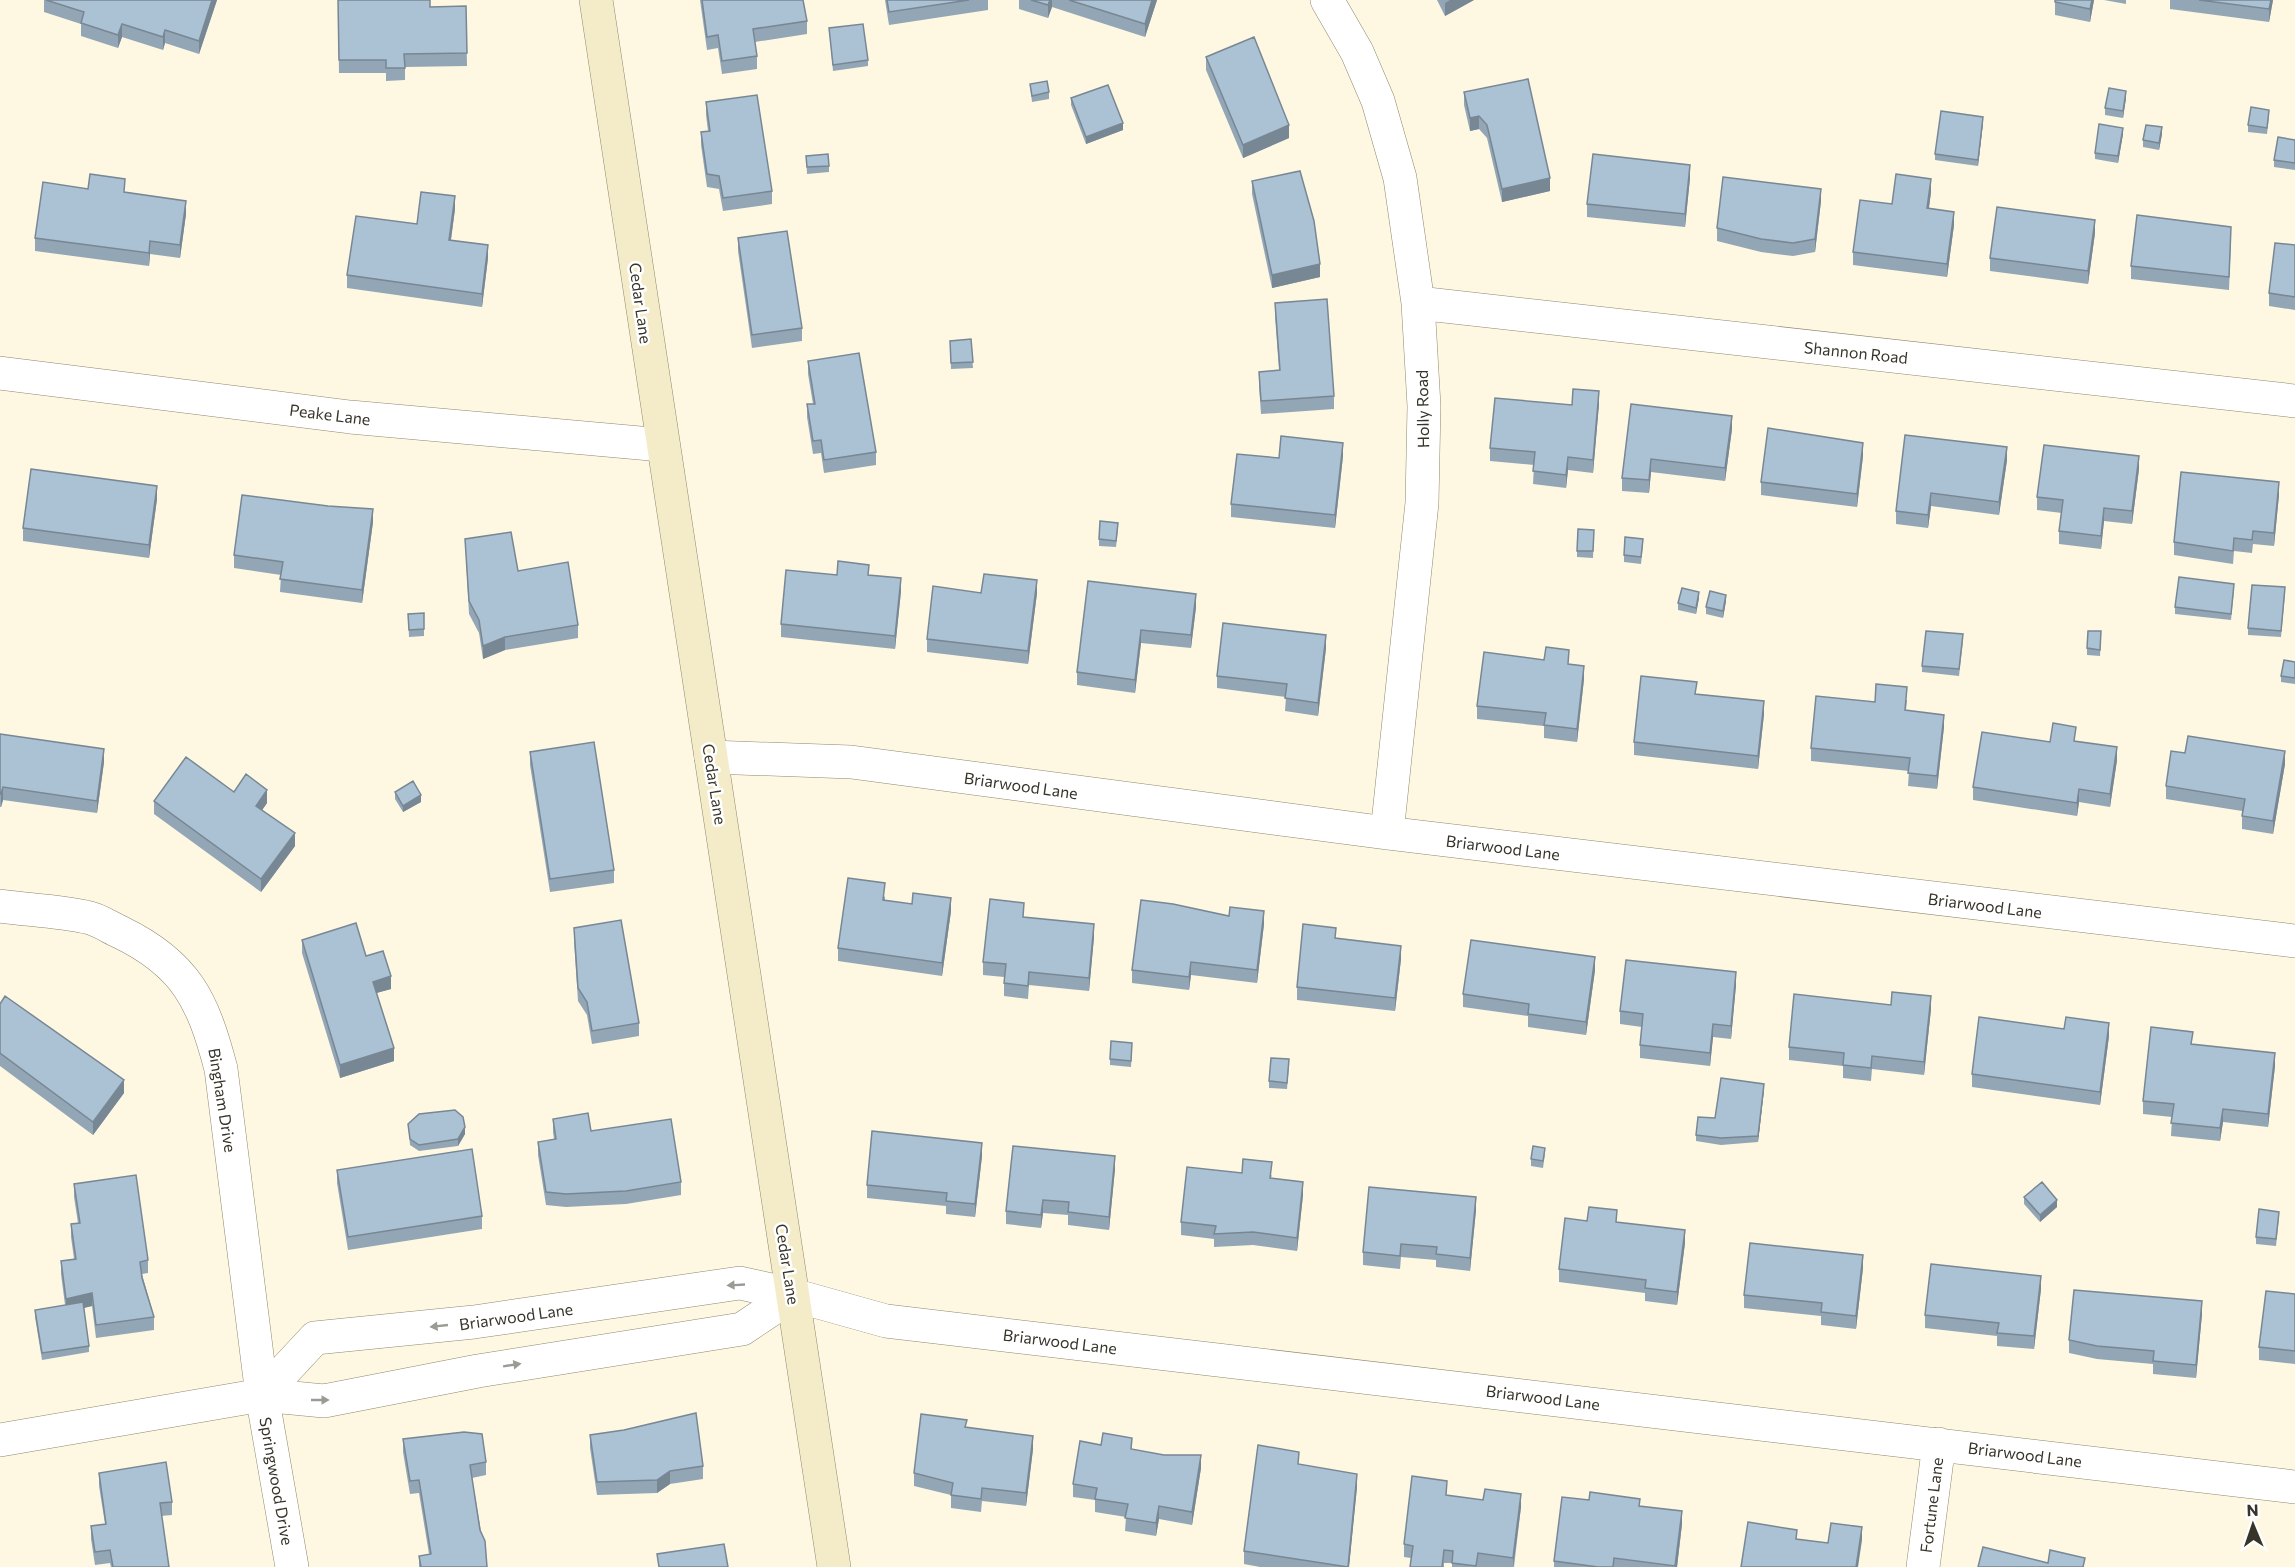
<svg xmlns="http://www.w3.org/2000/svg" width="2295" height="1567" viewBox="0 0 2295 1567" font-family="Commissioner,sans-serif">
<rect width="100%" height="100%" fill="#fef8e3"/>
<g fill="none" stroke-linecap="round" stroke-linejoin="round">
<!-- street casing -->
<g stroke="#8e886f" stroke-width="34">
<path id="street" d="M1327 0 1357 52 1378 101 1400 178 1418 303 1424 406 1422 503 1387 833
M1418 303 2295 401
M0 373 350 417 662 445
M711 757 851 762 1387 833 2295 941
M0 906C29 910 58 911 86 917 98 919 109 927 120 932 186 964 203 1000 221 1069L262 1395 292 1567
M262 1395 315 1338 474 1322 740 1283 793 1295 886 1321 2295 1487
M0 1440 262 1395 324 1401 478 1371 742 1329 793 1295
M1923 1567 1939 1444"/>
</g>
<!-- secondary casing -->
<g stroke="#8e886f" stroke-width="34">
<path id="secondary" d="M596 0 834 1567"/>
</g>
<!-- street -->
<use href="#street" stroke="#fff" stroke-width="33"/>
<!-- secondary -->
<use href="#secondary" stroke="#f4ecc9" stroke-width="33"/>
</g>
<!-- wall -->
<path fill="#93a6b6" d="M44 0H217L199 54 165 43 163 50 122 37 118 48 81 36V24L44 12Z
M338 0 430 7 466 6 467 66 405 67V80L386 81V73H339Z
M700 0H803L807 21V34L755 42 757 56V69L722 74 718 48 707 50Z
M885 0H988V10L889 25Z
M1019 0H1157L1145 37 1052 7 1048 18 1019 9Z
M1437 0H1474L1445 16Z
M2094 0 2090 22 2055 15V2Z
M2104 0H2126V4Z
M2170 0H2273L2269 22 2170 9Z
M829 28 868 60V66L833 71Z
M1206 57 1289 138 1243 158 1206 70Z
M1030 84 1049 92V99L1032 102Z
M1464 92 1550 191 1502 202 1487 138 1479 129 1470 131 1464 105Z
M1071 98 1123 130 1086 144 1071 105Z
M2126 98 2123 118 2105 115V108Z
M706 102 772 191V204L723 211 719 189 707 187 701 145V132L708 131 706 115Z
M2269 116 2267 134 2248 132V125Z
M1983 123 1978 166 1935 160V154Z
M2123 134 2118 163 2095 159V153Z
M2162 134 2159 150 2143 147V140Z
M2295 140V170L2274 167V160Z
M806 156 829 166V172L807 174Z
M1690 178 1685 227 1587 217V204Z
M1252 181 1320 277 1272 288 1252 194Z
M88 189 125 192 186 214 180 258 150 254 149 266 35 251V238Z
M1931 192 1929 208 1954 225 1947 277 1853 265V252L1892 204Z
M1821 201 1815 252 1793 256 1761 252 1717 241V228Z
M455 209 451 240 488 258 482 307 347 288V275L417 224Z
M2095 233 2088 284 1990 271V258Z
M738 238 802 328V341L752 348 738 251Z
M2231 240 2229 290 2131 279V266Z
M2295 245V310L2269 306V293Z
M1275 303 1334 396V409L1261 414 1259 385V372L1279 370 1275 316Z
M971 339 973 368 951 369 950 341Z
M808 361 876 452V465L824 473 821 453 813 454 807 417V404H813L808 374Z
M1599 404 1593 473 1568 470 1566 488 1533 484 1534 465 1490 461V448L1572 405Z
M1631 404 1732 429 1725 481 1651 472 1649 493 1622 491V478Z
M1905 435 2007 460 1999 515 1931 506 1928 528 1896 524V511Z
M1343 456 1335 528 1231 517V504L1279 458Z
M1863 456 1857 507 1761 495V482Z
M2139 469 2132 524 2104 521 2101 549 2059 544V531L2062 513 2037 510V497Z
M2279 495 2274 546 2253 544 2252 553 2234 551 2233 564 2174 555V542Z
M157 499 149 558 23 541V528Z
M373 522 362 603 280 592 281 575 234 568V555Z
M1118 529 1116 547 1099 546V539Z
M1594 530 1593 558 1577 557V551Z
M465 539 518 571 578 625V638L505 650 483 659 479 633 469 614Z
M1643 545 1641 564 1624 562V555Z
M837 575H869L901 591 895 649 781 637V624Z
M2234 590 2231 620 2175 614V607Z
M981 593H1037L1028 664 927 652V639Z
M1196 594V607L1191 648 1141 643 1135 693 1077 685V672Z
M2285 594 2281 637 2248 635V628Z
M1699 598 1696 614 1678 610V603Z
M1726 601 1723 618 1706 614V607Z
M424 613V636L409 637 408 614Z
M2101 638 2100 656 2087 655V648Z
M1963 641 1959 676 1922 672V666Z
M1326 648 1318 716 1285 711 1286 697 1217 688V676Z
M2295 662V684L2281 682V676Z
M1569 664 1584 679 1577 742 1544 738V726L1477 719V706Z
M1907 700 1906 710 1944 727 1937 789 1908 786 1909 771 1811 761V748L1875 702Z
M1764 714 1758 769 1634 755V742Z
M0 734 104 762 97 813 3 800 1 807H0Z
M2076 741 2117 760 2110 807 2079 802 2077 816 1973 800V787L2050 742Z
M530 752 614 870V883L550 892 530 765Z
M2285 764 2273 834 2242 829V811L2166 799V786Z
M234 792 267 803 262 810 295 846 261 892 154 814V801Z
M395 792 421 802 403 812 395 799Z
M885 896V900L951 911 942 976 838 961V948Z
M1024 917 1094 937 1089 991 1029 985 1028 999 1004 996V977L983 975V962Z
M1264 924 1257 983 1191 975 1189 990 1132 983V970Z
M574 928 639 1023V1036L592 1044 587 1015 578 1001 574 941Z
M302 940 366 956 391 989 376 993 394 1061 340 1078 302 953Z
M1401 959 1395 1011 1297 1000V987Z
M1595 970 1586 1035 1528 1027V1016L1463 1007V994Z
M1736 985 1731 1039 1713 1037 1710 1066 1640 1058V1045L1642 1027 1620 1024V1011Z
M0 1004 124 1093 93 1135 0 1066Z
M1931 1009 1924 1075 1872 1069 1871 1081 1843 1078V1066L1789 1060V1047Z
M2064 1029 2109 1036 2100 1105 1972 1087V1074Z
M2193 1044 2275 1066 2268 1127 2223 1122 2220 1141 2171 1136 2172 1117 2143 1114V1101Z
M1132 1049 1131 1067 1110 1065V1059Z
M1289 1066 1287 1089 1269 1088V1081Z
M1764 1090 1758 1142 1721 1145 1696 1141V1135L1715 1118Z
M553 1119 591 1131 681 1182V1195L626 1204 566 1207 546 1205 538 1155V1142L554 1139 553 1132Z
M408 1124 465 1134 458 1146 419 1151 410 1145Z
M1545 1154 1543 1168 1531 1166V1159Z
M982 1156 975 1217 946 1214V1206L867 1198V1185Z
M1115 1169 1109 1230 1068 1225V1215L1043 1213 1041 1228 1006 1224V1211Z
M337 1170 482 1216V1229L348 1250 337 1183Z
M1272 1175 1271 1178 1303 1195 1297 1251 1253 1245 1214 1247V1239L1181 1235V1222Z
M74 1184 148 1260V1273L142 1274 154 1317V1330L96 1338 92 1306 84 1308 89 1346V1352L42 1360 35 1317V1310L65 1305 61 1274V1261L74 1259 71 1237V1224L78 1223 74 1197Z
M2024 1197 2057 1207 2040 1222 2024 1204Z
M1476 1210 1470 1271 1436 1267V1260L1401 1257 1400 1269 1363 1265V1252Z
M2279 1218 2276 1246 2256 1244V1237Z
M1587 1221 1617 1222 1685 1243 1677 1305 1645 1301V1293L1559 1282V1269Z
M1863 1268 1856 1329 1821 1325V1316L1744 1308V1295Z
M2041 1289 2034 1349 1997 1346V1336L1925 1328V1315Z
M2295 1294V1364L2259 1360V1347Z
M2202 1314 2196 1378 2153 1374V1364L2097 1359 2069 1353V1340Z
M967 1428 1033 1449 1026 1506 982 1501 981 1512 951 1508V1495L914 1486V1473Z
M590 1435 703 1466V1479L670 1484 657 1493 597 1495 590 1448Z
M403 1439 486 1462V1475L472 1478 487 1567H419V1556L429 1554 419 1493 410 1494 403 1452Z
M1132 1449 1201 1468 1192 1525 1159 1519 1156 1536 1125 1531 1126 1517 1095 1512V1500L1073 1497V1484Z
M1299 1464 1357 1487 1349 1567H1260L1244 1564V1551Z
M99 1473 172 1502V1515L161 1516 169 1567H111L110 1563 95 1565 91 1539V1526L105 1524 99 1486Z
M1447 1495 1521 1507 1514 1567H1452V1563H1444V1567H1410L1411 1558 1404 1557V1544Z
M1589 1500 1640 1506 1682 1524 1677 1567H1554V1561Z"/>
<!-- shaded-wall -->
<path fill="#788794" d="M212 0H217L199 54V41Z
M1050 0H1052V7L1048 18V5Z
M1152 0H1157L1145 37V24Z
M1450 0H1474L1445 16V3Z
M2092 0H2094L2090 22V9Z
M2271 0H2273L2269 22V9Z
M122 24V37L118 48V35Z
M165 30V43L163 50V37Z
M2126 91V98L2123 118V111Z
M1479 116V129L1470 131V118Z
M1983 117V123L1978 166V160Z
M1123 123V130L1086 144V137Z
M1289 125V138L1243 158V145Z
M2162 127V134L2159 150V143Z
M2123 128V134L2118 163V156Z
M1690 165V178L1685 227V214Z
M1550 178V191L1502 202V189Z
M1931 179V192L1927 221V208Z
M1821 189V201L1815 252V239Z
M455 196V209L449 253V240Z
M186 201V214L180 258V245Z
M1954 212V225L1947 277V264Z
M2095 220V233L2088 284V271Z
M150 241V254L149 266V253Z
M488 245V258L482 307V294Z
M1320 264V277L1272 288V275Z
M1599 391V404L1593 473V460Z
M1732 416V429L1725 481V468Z
M1343 443V456L1335 528V515Z
M1863 443V456L1857 507V494Z
M2007 447V460L1999 515V502Z
M2139 456V469L2132 524V511Z
M1568 457V470L1566 488V475Z
M1651 459V472L1649 493V480Z
M2279 482V495L2274 546V533Z
M157 486V499L149 558V545Z
M1931 493V506L1928 528V515Z
M2104 508V521L2101 549V536Z
M373 509V522L362 603V590Z
M901 578V591L895 649V636Z
M1037 580V593L1028 664V651Z
M1699 592V598L1696 614V608Z
M1196 594V607L1191 648V635Z
M1726 595V601L1723 618V611Z
M1141 630V643L1135 693V680Z
M1326 635V648L1318 716V703Z
M505 637V650L483 659V646Z
M1584 666V679L1577 742V729Z
M1764 701V714L1758 769V756Z
M1944 715V727L1937 789V776Z
M2117 747V760L2110 807V794Z
M104 749V762L97 813V801Z
M2285 751V764L2273 834V821Z
M3 787V800L1 807V794Z
M2079 789V802L2077 816V803Z
M267 790V803L256 819V806Z
M421 795V802L403 812V806Z
M295 833V846L261 892V879Z
M951 898V911L942 976V963Z
M1264 911V924L1257 983V970Z
M1094 924V937L1089 991V978Z
M1401 946V959L1395 1011V998Z
M1595 957V970L1586 1035V1022Z
M1191 962V975L1189 990V977Z
M1736 972V985L1731 1039V1026Z
M391 976V989L373 994V982Z
M1931 996V1009L1924 1075V1062Z
M2109 1023V1036L2100 1105V1092Z
M1713 1024V1037L1710 1066V1053Z
M394 1048V1061L340 1078V1065Z
M2275 1053V1066L2268 1127V1114Z
M124 1080V1093L93 1135V1122Z
M1764 1084V1090L1758 1142V1136Z
M2223 1109V1122L2220 1141V1128Z
M465 1127V1134L458 1146V1139Z
M982 1143V1156L975 1217V1204Z
M1115 1156V1169L1109 1230V1217Z
M1303 1182V1195L1297 1251V1238Z
M1476 1197V1210L1470 1271V1258Z
M1043 1200V1213L1041 1228V1215Z
M2057 1200V1207L2040 1222V1215Z
M1685 1230V1243L1677 1305V1292Z
M1863 1255V1268L1856 1329V1316Z
M2041 1276V1289L2034 1349V1336Z
M92 1293V1306L66 1312V1299Z
M2202 1301V1314L2196 1378V1365Z
M1033 1436V1449L1026 1506V1493Z
M1201 1455V1468L1192 1525V1512Z
M670 1471V1484L657 1493V1480Z
M1357 1474V1487L1349 1567H1348Z
M1521 1494V1507L1513 1567V1558Z
M1159 1506V1519L1156 1536V1523Z
M1682 1511V1524L1677 1567H1675Z
M1862 1527V1540L1858 1567H1856Z"/>
<!-- building -->
<path fill="#abc1d4" stroke="#788794" stroke-width="1.5" d="M46 0H212L199 41 165 30 163 37 122 24 118 35 81 23 84 12Z
M338 0H430V7L466 6 467 53 404 54 405 68H386V60H339Z
M702 0H803L807 21 753 29 757 56 722 61 718 35 707 37Z
M887 0H969L889 12Z
M1031 0H1050L1048 5Z
M1069 0H1152L1145 24Z
M2055 0H2092L2090 9 2055 2Z
M2199 0H2271L2269 9Z
M863 24 868 60 833 65 829 28Z
M1254 37 1289 125 1243 145 1206 57Z
M1528 79 1550 178 1502 189 1487 125 1479 116 1470 118 1464 92Z
M1047 81 1049 92 1032 96 1030 84Z
M1108 85 1123 123 1086 137 1071 98Z
M2109 88 2126 91 2123 111 2105 108Z
M757 95 772 191 723 198 719 176 707 174 701 132 710 131 706 102Z
M2251 107 2269 110 2267 128 2248 125Z
M1941 111 1983 117 1978 160 1935 154Z
M2099 124 2123 128 2118 156 2095 153Z
M2146 125 2162 127 2159 143 2143 140Z
M2278 137 2295 140V163L2274 160Z
M828 154 829 166 807 167 806 156Z
M1593 154 1690 165 1685 214 1587 204Z
M1300 171 1314 221 1320 264 1272 275 1252 181Z
M90 174 125 179 124 192 186 201 180 245 150 241 149 253 35 238 43 182 88 189Z
M1896 174 1931 179 1927 208 1954 212 1947 264 1853 252 1860 200 1892 204Z
M1723 177 1821 189 1815 239 1793 243 1761 239 1717 228Z
M421 192 455 196 449 240 488 245 482 294 347 275 356 216 417 224Z
M1997 207 2095 220 2088 271 1990 258Z
M2137 215 2231 227 2229 277 2131 266Z
M787 231 802 328 752 335 738 238Z
M2275 243 2295 245V297L2269 293Z
M1327 299 1334 396 1261 401 1259 372 1280 370 1275 303Z
M971 339 973 362 951 363 950 341Z
M859 353 876 452 824 460 821 440 813 441 807 404H815L808 361Z
M1573 389 1599 391 1593 460 1568 457 1566 475 1533 471 1535 452 1490 448 1495 398 1572 405Z
M1631 404 1732 416 1725 468 1651 459 1649 480 1622 478Z
M1768 428 1863 443 1857 494 1761 482Z
M1905 435 2007 447 1999 502 1931 493 1928 515 1896 511Z
M1281 436 1343 443 1335 515 1231 504 1237 454 1279 458Z
M2044 445 2139 456 2132 511 2104 508 2101 536 2059 531 2063 500 2037 497Z
M31 469 157 486 149 545 23 528Z
M2181 472 2279 482 2274 533 2253 531 2252 540 2234 538 2233 551 2174 542Z
M242 495 328 506 373 509 362 590 280 579 283 562 234 555Z
M1100 521 1118 523 1116 541 1099 539Z
M1578 529 1594 530 1593 551H1577Z
M511 532 518 571 568 562 578 625 505 637 483 646 479 620 469 601 465 539Z
M1625 537 1643 539 1641 557 1624 555Z
M838 561 869 565 868 575 901 578 895 636 781 624 786 570 837 575Z
M984 574 1037 580 1028 651 927 639 933 586 981 593Z
M2179 577 2234 584 2231 614 2175 607Z
M1088 581 1196 594 1191 635 1141 630 1135 680 1077 672Z
M2252 585 2285 587 2281 631 2248 628Z
M1682 588 1699 592 1696 608 1678 603Z
M1710 591 1726 595 1723 611 1706 607Z
M424 613V629L409 630 408 614Z
M1223 623 1326 635 1318 703 1285 698 1287 684 1217 676Z
M1926 631 1963 634 1959 669 1922 666Z
M2088 631H2101L2100 650 2087 648Z
M1546 647 1569 650 1568 664 1584 666 1577 729 1544 725 1546 713 1477 706 1484 652 1544 660Z
M2284 660 2295 662V678L2281 676Z
M1641 676 1697 682 1695 694 1764 701 1758 756 1634 742Z
M1876 684 1907 687 1905 710 1944 715 1937 776 1908 773 1910 758 1811 748 1816 696 1875 702Z
M2053 723 2076 727 2074 741 2117 747 2110 794 2079 789 2077 803 1973 787 1982 732 2050 742Z
M0 734 104 749 97 801 3 787 1 794H0Z
M2188 736 2285 751 2273 821 2242 816 2245 799 2166 786 2171 751 2185 753Z
M594 742 614 870 550 879 530 752Z
M186 757 234 792 246 774 267 790 256 806 295 833 261 879 154 801Z
M413 781 421 795 403 806 395 792Z
M848 878 885 883 883 900 912 904 913 893 951 898 942 963 838 948Z
M990 899 1024 903 1023 917 1094 924 1089 978 1029 972 1028 986 1004 983 1006 964 983 962Z
M1141 900 1173 904 1229 916 1230 907 1264 911 1257 970 1191 962 1189 977 1132 970Z
M621 920 639 1023 592 1031 587 1002 578 988 574 928Z
M356 923 366 956 383 951 391 976 373 982 394 1048 340 1065 302 940Z
M1303 924 1336 928 1335 938 1401 946 1395 998 1297 987Z
M1471 940 1595 957 1586 1022 1528 1014 1529 1004 1463 994Z
M1626 960 1736 972 1731 1026 1713 1024 1710 1053 1640 1045 1643 1014 1620 1011Z
M1892 992 1931 996 1924 1062 1872 1056 1871 1068 1843 1065 1844 1053 1789 1047 1794 994 1891 1005Z
M5 996 124 1080 93 1122 0 1053V1004Z
M1979 1017 2064 1029 2066 1017 2109 1023 2100 1092 1972 1074Z
M2151 1027 2193 1032 2191 1044 2275 1053 2268 1114 2223 1109 2220 1128 2171 1123 2174 1104 2143 1101Z
M1111 1041 1132 1043 1131 1061 1110 1059Z
M1271 1058 1289 1059 1287 1083 1269 1081Z
M1721 1078 1764 1084 1758 1136 1721 1138 1696 1135 1698 1117 1715 1118Z
M455 1110 463 1117 465 1127 458 1139 419 1145 410 1139 408 1124 419 1114Z
M588 1113 591 1131 671 1119 681 1182 626 1191 566 1194 546 1192 538 1142 556 1139 553 1119Z
M872 1131 982 1143 975 1204 946 1201 947 1193 867 1185Z
M1013 1146 1115 1156 1109 1217 1068 1212 1069 1202 1043 1200 1041 1215 1006 1211Z
M1533 1146 1545 1148 1543 1161 1531 1159Z
M472 1149 482 1216 348 1237 337 1170Z
M1243 1159 1272 1162 1270 1178 1303 1182 1297 1238 1253 1232 1214 1234 1216 1226 1181 1222 1187 1167 1242 1173Z
M136 1175 148 1260 140 1262 142 1278 154 1317 96 1325 92 1293 66 1299 61 1261 76 1259 71 1224 80 1223 74 1184Z
M2042 1182 2057 1200 2040 1215 2024 1197Z
M1369 1187 1476 1197 1470 1258 1436 1254 1437 1247 1401 1244 1400 1256 1363 1252Z
M1589 1207 1617 1210 1616 1222 1685 1230 1677 1292 1645 1288 1646 1280 1559 1269 1565 1218 1587 1221Z
M2259 1209 2279 1212 2276 1239 2256 1237Z
M1750 1243 1863 1255 1856 1316 1821 1312 1822 1303 1744 1295Z
M1931 1264 2041 1276 2034 1336 1997 1333 1999 1323 1925 1315Z
M2074 1290 2202 1301 2196 1365 2153 1361 2154 1351 2097 1346 2069 1340Z
M2266 1291 2295 1294V1351L2259 1347Z
M83 1302 89 1346 42 1353 35 1310Z
M696 1413 703 1466 670 1471 657 1480 597 1482 590 1435 624 1430Z
M921 1414 967 1420 965 1427 1033 1436 1026 1493 982 1488 981 1499 951 1495 953 1483 914 1473Z
M464 1432 482 1434 486 1462 470 1465 480 1530 485 1541 487 1567H421L419 1556 431 1554 419 1480 410 1481 403 1439Z
M1103 1433 1132 1438 1131 1449 1164 1455H1201L1192 1512 1159 1506 1156 1523 1125 1518 1128 1504 1095 1499 1097 1488 1073 1484 1080 1441 1101 1445Z
M1258 1445 1299 1452 1298 1464 1357 1474 1348 1567 1244 1551Z
M166 1462 172 1502 160 1503 169 1567H113L110 1550 95 1552 91 1526 106 1524 99 1473Z
M1412 1476 1447 1481 1446 1495 1483 1500 1485 1489 1521 1494 1513 1558 1478 1553 1476 1566 1452 1563 1453 1551 1444 1550 1442 1567H1410L1413 1546 1404 1544Z
M1590 1492 1640 1499 1639 1506 1682 1511 1675 1566 1614 1558 1613 1567H1598L1554 1561 1562 1497 1589 1500Z
M1748 1522 1797 1530 1796 1539 1828 1543 1831 1523 1862 1527 1856 1567H1741Z
M724 1544 728 1567H659L657 1554Z
M1983 1547 2048 1563 2050 1550 2085 1558 2083 1567H1978Z"/>
<!-- one-way arrows -->
<defs><path id="oneway-solid" d="M-6-.8H1V-3.2L6.5 0L1 3.2V.8H-6Z" transform="scale(1.5)"/></defs>
<g fill="#9b9a94">
<use href="#oneway-solid" transform="translate(736 1285) rotate(177)"/>
<use href="#oneway-solid" transform="translate(439 1326) rotate(174)"/>
<use href="#oneway-solid" transform="translate(512 1365) rotate(-9)"/>
<use href="#oneway-solid" transform="translate(320 1400)"/>
</g>
<g text-anchor="middle" dominant-baseline="central" stroke-width="5" stroke-linejoin="round" paint-order="stroke">
<!-- street labels -->
<g font-size="16" fill="#37352a" stroke="#fff">
<text transform="translate(641 303) rotate(82)">Cedar Lane</text>
<text transform="translate(1856 352) rotate(6)">Shannon Road</text>
<text transform="translate(1422 409) rotate(-91)">Holly Road</text>
<text transform="translate(330 414) rotate(7)">Peake Lane</text>
<text transform="translate(715 784) rotate(81)">Cedar Lane</text>
<text transform="translate(1021 785) rotate(8)">Briarwood Lane</text>
<text transform="translate(1503 847) rotate(7)">Briarwood Lane</text>
<text transform="translate(1985 905) rotate(7)">Briarwood Lane</text>
<text transform="translate(223 1100) rotate(81)">Bingham Drive</text>
<text transform="translate(788 1264) rotate(81)">Cedar Lane</text>
<text transform="translate(516 1316) rotate(-8)">Briarwood Lane</text>
<text transform="translate(1060 1341) rotate(7)">Briarwood Lane</text>
<text transform="translate(1543 1397) rotate(7)">Briarwood Lane</text>
<text transform="translate(2025 1454) rotate(7)">Briarwood Lane</text>
<text transform="translate(277 1481) rotate(80)">Springwood Drive</text>
<text transform="translate(1931 1505) rotate(-83)">Fortune Lane</text>
</g>
</g>
<!-- north arrow -->
<g transform="translate(2253 1525) rotate(358)" stroke="#ffffff" stroke-width="4.5" paint-order="stroke">
<path d="M0-4.5L10 22L0 15L-10 22Z" fill="#37352a"/>
<text y="-9" font-size="16" font-weight="bold" text-anchor="middle" fill="#37352a">N</text>
</g>
</svg>
